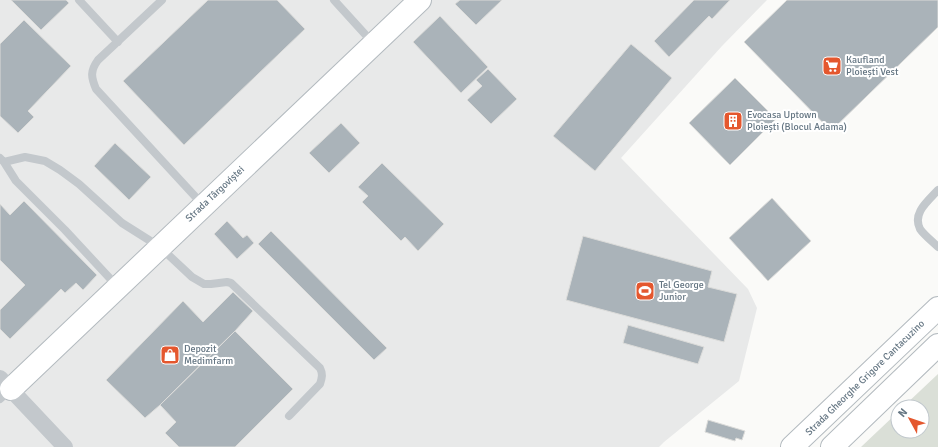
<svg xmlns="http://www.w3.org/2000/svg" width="938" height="447" viewBox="0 0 938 447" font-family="Signika,sans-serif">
<rect width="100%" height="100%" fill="#fafaf8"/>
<!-- built -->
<path fill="#e8e9e9" d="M0 0H767L722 46 621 158 748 289 757 308 739 381 664 442 659 447H0Z"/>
<!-- green -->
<path fill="#dadfd7" d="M938 374V447H861L898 412V431H922V407H903Z"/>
<!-- building -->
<path fill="#aab3b9" stroke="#dcdcda" d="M11 0H66L69 3 41 30Z
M208 0H277L305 29 184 145 123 81Z
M460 0H502L476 25 455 4Z
M694 0H730L712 19 709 16 669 57 654 41Z
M787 0H938V27L831 131 744 42Z
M440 16 488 67 461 93 413 42Z
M24 20 71 66 28 111 34 117 18 133 0 116V44Z
M631 44 672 78 595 171 553 136Z
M488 69 517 99 491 124 467 100 482 86 476 80Z
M735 78 776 119 730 165 689 123Z
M341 123 360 143 329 173 309 153Z
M115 143 151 177 129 200 94 166Z
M382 163 444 224 418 251 405 237 401 241 362 202 368 196 358 187Z
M772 198 811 241 768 281 729 238Z
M24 201 97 275 83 290 76 283 65 293 61 289 10 339 0 329V310L25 285 0 260V204L10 215Z
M227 221 243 238 247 235 254 243 237 259 214 234Z
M271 231 387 348 374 360 258 244Z
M583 236 712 271 708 287 737 294 724 342 566 300Z
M233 292 253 311 235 331 160 405 145 418 106 380 183 301 203 322Z
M628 325 704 347 698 364 623 343Z
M235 331 293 389 235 447H179L165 433 176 422 160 405Z
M708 420 745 431 742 440 736 438 735 441 705 432Z"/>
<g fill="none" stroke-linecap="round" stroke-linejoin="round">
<!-- secondary casing -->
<g stroke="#b3babf" stroke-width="24">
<path id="secondary" d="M11 389 420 0
M792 447 938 308
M832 447 938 345"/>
</g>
<!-- lane -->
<path stroke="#c3c8cc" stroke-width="8" d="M79 0 118 42
M162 0 98 60C90 71 91 77 96 89L203 205
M334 0 373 43
M0 158 4 162 16 181 65 230 117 286
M4 162 25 157 45 161 60 170 79 184 122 223 160 247 192 277 204 284H211L227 282 231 283 320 368C323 374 322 378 320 384L289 416
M938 190C928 201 912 213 920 229 924 235 933 242 938 247
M0 399 10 390"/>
<!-- street -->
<path stroke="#c3c8cc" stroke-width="16" d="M0 378 65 447"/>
<!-- secondary -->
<use href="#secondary" stroke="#fff" stroke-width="22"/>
</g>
<!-- icons -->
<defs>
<g id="supermarket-square" transform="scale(1)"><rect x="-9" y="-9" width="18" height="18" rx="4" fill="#e4572e" stroke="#fff"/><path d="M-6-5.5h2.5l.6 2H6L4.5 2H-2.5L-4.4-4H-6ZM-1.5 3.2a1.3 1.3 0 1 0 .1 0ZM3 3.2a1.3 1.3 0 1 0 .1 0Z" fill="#fff"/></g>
<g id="building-square" transform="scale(1)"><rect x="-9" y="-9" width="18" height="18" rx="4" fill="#e4572e" stroke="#fff"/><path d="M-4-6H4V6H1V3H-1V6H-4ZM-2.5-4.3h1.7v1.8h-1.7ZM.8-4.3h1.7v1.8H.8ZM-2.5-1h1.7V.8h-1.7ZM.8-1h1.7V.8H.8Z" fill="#fff"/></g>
<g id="stadium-square" transform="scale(1)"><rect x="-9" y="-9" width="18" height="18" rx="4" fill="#e4572e" stroke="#fff"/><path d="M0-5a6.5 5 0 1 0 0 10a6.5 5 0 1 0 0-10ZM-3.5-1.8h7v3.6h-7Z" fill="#fff"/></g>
<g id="shop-square" transform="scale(1)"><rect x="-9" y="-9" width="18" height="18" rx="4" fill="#e4572e" stroke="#fff"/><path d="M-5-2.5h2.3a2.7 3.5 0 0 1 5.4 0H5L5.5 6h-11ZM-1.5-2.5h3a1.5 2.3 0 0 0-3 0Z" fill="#fff"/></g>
</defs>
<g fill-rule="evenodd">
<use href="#supermarket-square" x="832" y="66"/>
<use href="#building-square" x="733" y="121"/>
<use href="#stadium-square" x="645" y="291"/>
<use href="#shop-square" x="170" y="355"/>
</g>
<g text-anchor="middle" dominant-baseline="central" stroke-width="4" stroke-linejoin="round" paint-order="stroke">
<!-- poi labels -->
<g font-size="10" fill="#657683" stroke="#fff" text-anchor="start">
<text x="846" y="60">Kaufland<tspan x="846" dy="12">Ploiești Vest</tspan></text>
<text x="747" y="115">Evocasa Uptown<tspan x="747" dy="12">Ploiești (Blocul Adama)</tspan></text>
<text x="659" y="285">Tel George<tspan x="659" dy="12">Junior</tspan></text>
<text x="184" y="349">Depozit<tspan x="184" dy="12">Medimfarm</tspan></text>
</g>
<!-- street labels -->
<g font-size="10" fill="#657683" stroke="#fff">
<text transform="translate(215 194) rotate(-43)">Strada Târgoviștei</text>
<text transform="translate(865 378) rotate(-44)">Strada Gheorghe Grigore Cantacuzino</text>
</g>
</g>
<!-- north arrow -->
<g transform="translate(910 419) rotate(310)"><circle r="19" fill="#ffffff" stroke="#c1c8cd"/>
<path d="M0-3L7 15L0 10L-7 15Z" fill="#e4572e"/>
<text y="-6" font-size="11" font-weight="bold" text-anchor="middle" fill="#657683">N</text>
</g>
</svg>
